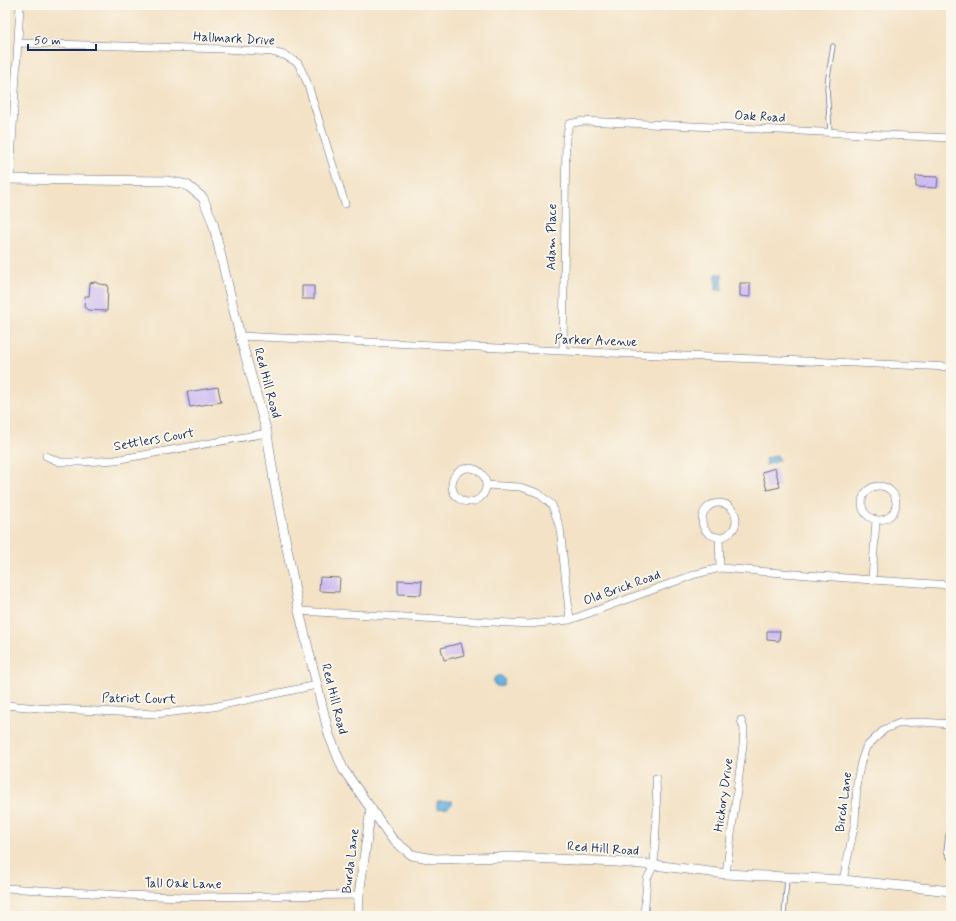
<svg xmlns="http://www.w3.org/2000/svg" width="956" height="921" viewBox="0 0 956 921" font-family="Mynerve,sans-serif">
<rect width="100%" height="100%" fill="#fbf7ec"/>
<filter id="ink" filterUnits="userSpaceOnUse"><feTurbulence type="fractalNoise" baseFrequency=".025" numOctaves="2"/><feDisplacementMap in="SourceGraphic" scale="8" xChannelSelector="R" yChannelSelector="G"/><feConvolveMatrix kernelMatrix="1 2 1 2 8 2 1 2 1" color-interpolation-filters="sRGB"/></filter>
<filter id="wash" filterUnits="userSpaceOnUse"><feTurbulence type="fractalNoise" baseFrequency=".012" numOctaves="4" result="noise"/><feDisplacementMap in="SourceGraphic" scale="16" xChannelSelector="R" yChannelSelector="G"/><feGaussianBlur stdDeviation="0.9" result="paint"/><feColorMatrix in="noise" values="0 0 0 0 0 0 0 0 0 0 0 0 0 0 0 0 0 1.4 0 .05"/><feComposite in="paint" operator="in"/></filter>
<g filter="url(#wash)">
<rect width="100%" height="100%" fill="#f3e2c6"/>
<!-- water -->
<path fill="#64b2de" stroke="#40709e" d="M716 274H722V290H716Z
M777 455 779 461 766 465 765 459Z
M493.5 681a5.5 5.5 0 1 1 11 0a5.5 5.5 0 1 1-11 0Z
M452 801V804L448 808 437 809V802Z"/>
<g id="blocks">
<!-- building -->
<path fill="#cab8f2" d="M916 176 938 177 937 188 916 187Z
M95 282 99 284 108 285 107 311 88 310 84 307 85 296H89L90 283Z
M740 283H750V297L740 296Z
M302 286H314V299H302Z
M218 387 221 402 190 407 187 392Z
M775 468 780 487 767 490 762 472Z
M320 577 340 578 339 592 319 591Z
M398 580 422 581 421 595 398 594Z
M767 631H780L779 641 767 640Z
M461 643 464 655 444 660 441 648Z"/>
</g>
</g>
<g filter="url(#ink)">
<use href="#blocks" fill-opacity="0" stroke="#676e82" stroke-width="1"/>
<g fill="none" stroke-linecap="round" stroke-linejoin="round">
<!-- service casing -->
<g stroke="#676e82" stroke-width="5">
<path id="service" d="M830 132 827 88 828 77 833 46
M948 835 946 851 951 860
M784 916 787 878"/>
</g>
<!-- minor casing -->
<g stroke="#676e82" stroke-width="8">
<path id="minor" d="M18 43 224 49 272 52 284 55 298 63 307 82 345 204
M10 179 20 5
M240 336 563 351 951 367
M563 351 566 138 569 124 583 121 951 138
M46 456 60 462H84L115 460 267 433
M452 485a17 17 0 1 1 34 0a17 17 0 1 1-34 0Z
M486 485 520 487 538 493 552 505 560 528 570 620
M862 503a17 17 0 1 1 34 0a17 17 0 1 1-34 0Z
M702 520a17 17 0 1 1 34 0a17 17 0 1 1-34 0Z
M719 537 720 568
M872 580 876 520
M299 611 529 624 570 620 696 574 720 568 872 580 951 585
M5 705 39 708 155 714 182 711 213 707 317 685
M726 874 743 745 744 729 741 720
M843 880 855 823 857 781 861 762 866 747 885 729 900 723 921 722 951 724
M6 888 123 895 187 897 359 895
M644 916 647 879 654 865 657 809 656 778"/>
</g>
<!-- tertiary casing -->
<g stroke="#676e82" stroke-width="10">
<path id="tertiary" d="M5 179 167 181 187 185 203 198 213 223 240 336 267 433 274 480 299 611 317 685 329 735 343 769 393 840 412 855 434 859 511 857 616 862 654 865 726 874 843 880 951 891
M358 916 359 895 371 808"/>
</g>
<!-- service -->
<use href="#service" stroke="#fff" stroke-width="3.5"/>
<!-- minor -->
<use href="#minor" stroke="#fff" stroke-width="7"/>
<!-- tertiary -->
<use href="#tertiary" stroke="#fff" stroke-width="9"/>
</g>
</g>
<g text-anchor="middle" dominant-baseline="central" stroke-width="4" stroke-linejoin="round" paint-order="stroke">
<!-- street labels -->
<g font-size="13" fill="#1b2f5e" stroke="#fbf7ec">
<text transform="translate(234 39) rotate(3)">Hallmark Drive</text>
<text transform="translate(760 117) rotate(3)">Oak Road</text>
<text transform="translate(552 237) rotate(-89)">Adam Place</text>
<text transform="translate(596 341) rotate(2)">Parker Avenue</text>
<text transform="translate(267 383) rotate(75)">Red Hill Road</text>
<text transform="translate(154 440) rotate(-10)">Settlers Court</text>
<text transform="translate(622 588) rotate(-20)">Old Brick Road</text>
<text transform="translate(139 699) rotate(1)">Patriot Court</text>
<text transform="translate(334 699) rotate(76)">Red Hill Road</text>
<text transform="translate(724 795) rotate(-82)">Hickory Drive</text>
<text transform="translate(844 802) rotate(-83)">Birch Lane</text>
<text transform="translate(603 849) rotate(4)">Red Hill Road</text>
<text transform="translate(351 861) rotate(-83)">Burda Lane</text>
<text transform="translate(183 884) rotate(1)">Tall Oak Lane</text>
</g>
</g>
<!-- margin -->
<rect width="956" height="921" fill="none" stroke="#fbf7ec" stroke-width="20"/>
<!-- scale -->
<path d="M28 44v6h68v-6" fill="none" stroke="#1b2f5e" stroke-width="2"/>
<text x="34" y="44" font-size="12" fill="#1b2f5e" stroke="#fbf7ec" stroke-width="3" paint-order="stroke">50 m</text>
</svg>
